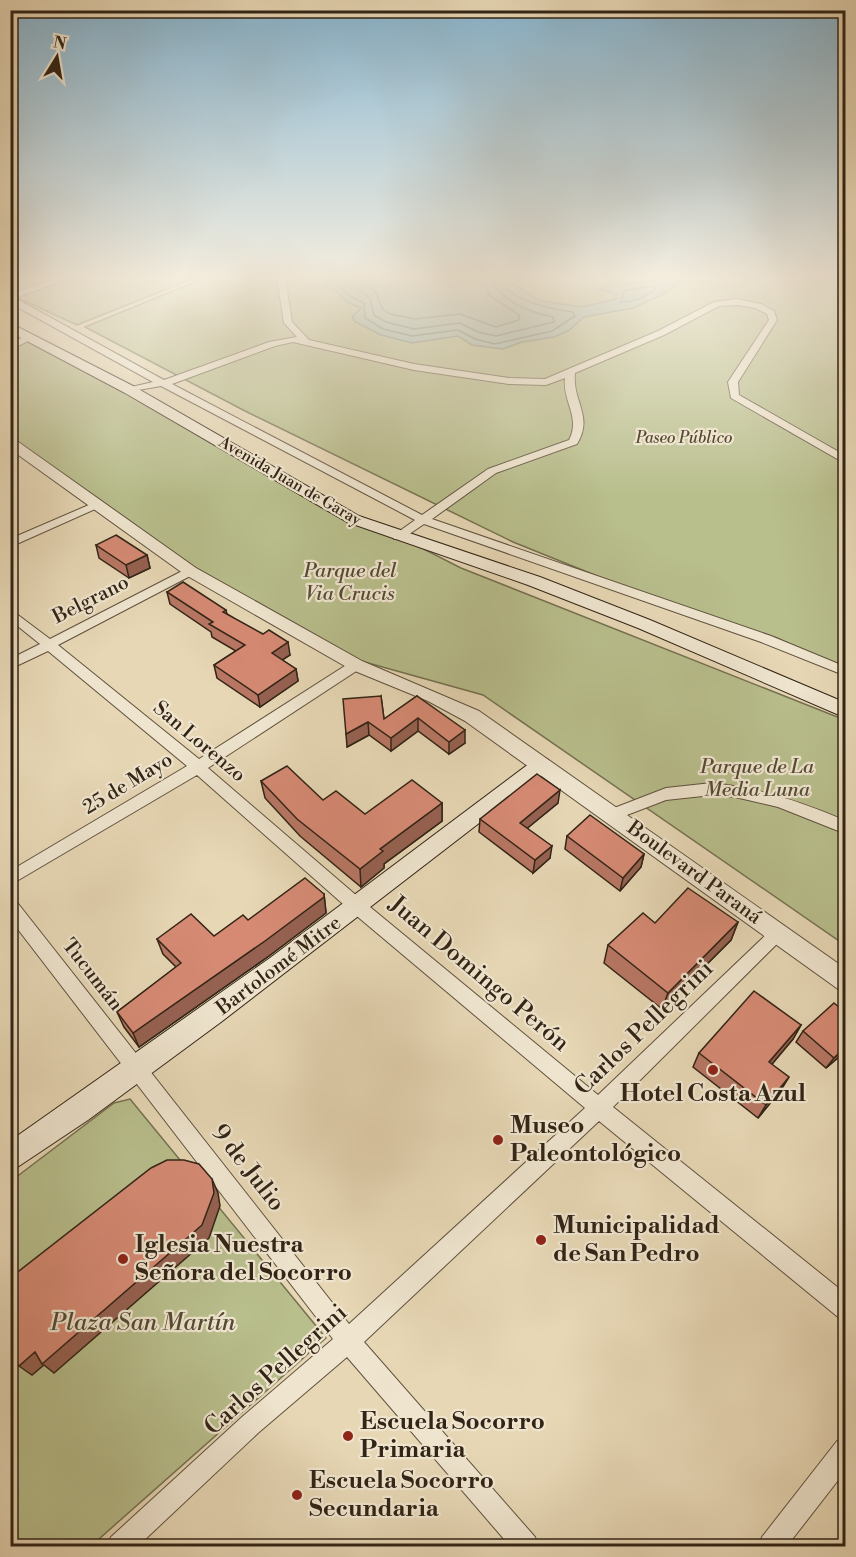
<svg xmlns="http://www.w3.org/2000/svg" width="856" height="1557" viewBox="0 0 856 1557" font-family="'Libre Bodoni',serif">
<rect width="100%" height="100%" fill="#e7d7b5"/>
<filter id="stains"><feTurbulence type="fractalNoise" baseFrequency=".00333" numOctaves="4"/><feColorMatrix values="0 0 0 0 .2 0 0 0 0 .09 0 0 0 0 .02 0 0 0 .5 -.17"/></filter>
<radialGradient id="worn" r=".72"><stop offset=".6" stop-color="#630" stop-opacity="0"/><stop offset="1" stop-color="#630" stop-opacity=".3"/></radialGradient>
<!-- green -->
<path fill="#b8be8c" stroke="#757151" stroke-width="1.5" d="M11 277H197L77 325 11 295Z
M207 277H845V672L777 638 632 590 513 542 245 411 85 327Z
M33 338 213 432 323 498 461 568 845 720V945L483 695 361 661 196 568 11 443V349Z
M130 1099 326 1338 91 1546H11V1181L114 1103Z"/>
<!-- water -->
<path fill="#97b9b1" stroke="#6f7d73" stroke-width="1.5" d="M323 277H502L540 301 582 307 616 299V294L599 289 606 286 685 277 665 293 633 308 584 317 568 331 554 337 522 342 503 349 472 345 458 336 412 343 381 335 355 322 352 317 361 308 347 302 335 290 329 289 322 280Z"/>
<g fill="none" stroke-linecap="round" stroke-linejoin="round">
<!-- shore -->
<path stroke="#646e64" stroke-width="1.5" d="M328 277 350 296 364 303 365 318 383 329 412 336 458 330 475 339 495 344 552 331 575 316 573 312C550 309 509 302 499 277
M339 277 370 298 374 315 386 322 414 329 460 323 478 332 496 336 554 322 553 317C530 312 499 302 492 277
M354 277 375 291 383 309 390 314 415 319 460 314 496 327 519 320V315L489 295 483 277
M652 286 655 288C649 297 632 302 621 302L624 291Z"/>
<!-- minor casing -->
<g stroke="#5f513e" stroke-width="2">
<path id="minor" d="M61 277H74L15 298 164 380 269 342 297 337 284 323 277 277H285L292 322 309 340 414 364 509 378 545 379 658 331 714 302 737 299 761 304 774 311 777 320 738 382 739 395 846 456V464L731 398 728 382 769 320 767 314 755 308 737 305 719 306 664 335 575 373C572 402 594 416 577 444L496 473 432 519 771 636 846 667V676L761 642 424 524 402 539H394V535L415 520 161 386 127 392V388L153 382 10 303V294ZM293 342 414 370 509 384 546 385 565 378C562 401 581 417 569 440L488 469 422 515 172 384 275 346Z
M28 335 36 337 10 350V343Z
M98 501 104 504 102 506 10 547V539Z
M190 567 194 568V574L58 645 199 759 351 662H361L363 665 361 668 208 768 364 902 598 1095 771 930 777 928 783 930 786 935 613 1107 846 1294V1320L838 1317 599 1121 364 1342 535 1537 538 1546H510L347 1357 258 1433 138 1546H107L111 1537 242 1417 333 1339 10 919V899L16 901 349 1324 585 1108 352 912 197 775 10 885V871L187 766 48 651 10 669V659L40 644 10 620V609L50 639Z
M712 783C759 788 802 802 846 821V834L778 807 735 797 712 795 666 800 614 820 609 818 606 814 609 810 666 788Z
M846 1438V1470L787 1546H759L762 1537 837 1441Z"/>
</g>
<!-- tertiary casing -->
<g stroke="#5f513e" stroke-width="2">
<path id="tertiary" d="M10 440 17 441 196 568 362 661 479 711 846 969V992L838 989 465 721 428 701 350 669 184 574 10 449Z"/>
</g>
<!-- secondary casing -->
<g stroke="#322416" stroke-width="2">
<path id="secondary" d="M10 323 135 387 359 516 540 577 650 620 846 703V718L638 628 528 585 347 522 125 393 10 332Z
M541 757 548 760 551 765 548 770 221 1022 88 1120 10 1172V1141L270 958 534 760Z"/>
</g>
<!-- minor -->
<use href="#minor" fill="#efe5cf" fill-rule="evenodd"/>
<!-- tertiary -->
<use href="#tertiary" fill="#efe5cf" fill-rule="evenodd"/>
<!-- secondary -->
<use href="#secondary" fill="#efe5cf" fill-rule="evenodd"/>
</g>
<!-- wall -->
<path fill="#b87764" stroke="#322416" stroke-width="1.5" d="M96 545 147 555 150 568 129 578 99 558Z
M167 592 226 610 227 614 290 655 282 660 296 669 298 681 260 707 217 678 214 665 236 651 212 637 211 632 170 604Z
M381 696 384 719 417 696 465 743 449 754 418 731 391 751 369 735 347 747Z
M261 781 365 814 442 803V821L384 864V868L361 887 300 836 265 798Z
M558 803 527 828 550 858 533 873 479 832 480 819Z
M567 836 644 854 641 867 620 891 565 849Z
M324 894 326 913 269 956 139 1047 124 1027 117 1012 176 967 163 954 157 939 214 936Z
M738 922 731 940 662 1009 604 963 608 945 655 923Z
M846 1013V1051L826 1068 796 1042 803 1031Z
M801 1025 793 1039 772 1064 781 1090 758 1118 693 1067 699 1053Z"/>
<!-- shaded-wall -->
<path fill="#966151" stroke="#322416" stroke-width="1.5" d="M147 555 150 568 129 578 126 565Z
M288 642 290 655 273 666 272 653Z
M296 669 298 681 260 707 258 695Z
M418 718V731L391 751V738Z
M368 722 369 735 347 747 346 734Z
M465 730V743L449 754V742Z
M560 790 558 803 519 835 520 823Z
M442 803V821L384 864V868L361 887 360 869 380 849Z
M552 846 550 858 533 873 535 860Z
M644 854 641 867 620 891 623 878Z
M324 894 326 913 269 956 139 1047 133 1033Z
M738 922 731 940 662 1009 668 993Z
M801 1025 793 1039 762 1076 769 1062Z
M846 1046V1051L826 1068 834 1058Z
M789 1077 781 1090 758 1118 766 1105Z
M212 1179 218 1193 220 1206 209 1238 54 1373 44 1365 32 1375 19 1366Z"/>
<!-- building -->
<path fill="#d68a74" stroke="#322416" stroke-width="1.5" d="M116 535 147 555 126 565 96 545Z
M183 582 226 610 223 612 263 634 269 630 288 642 272 653 296 669 258 695 214 665 245 645 209 624 213 622 167 592Z
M381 696 384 719 417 696 465 730 449 742 418 718 391 738 368 722 346 734 343 699Z
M287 766 323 800 336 791 365 814 412 780 442 803 380 849 383 851 360 869 297 819 261 781Z
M537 774 560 790 520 823 552 846 535 860 480 819Z
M590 815 644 854 623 878 567 836Z
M305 878 324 894V897L265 941 133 1033 117 1012 181 963 157 939 191 914 214 936 243 915 248 920Z
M688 888 738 922 668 993 608 945 643 913 655 923Z
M754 991 801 1025 769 1062 789 1077 766 1105 699 1053Z
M834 1003 846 1013V1046L834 1058 803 1031Z
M167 1160H184L199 1164 212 1179 214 1193 202 1225 42 1364 35 1352 19 1366 10 1351V1278L151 1168Z"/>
<!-- sky -->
<linearGradient id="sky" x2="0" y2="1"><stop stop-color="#87b6d2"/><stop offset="0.56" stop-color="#f4edde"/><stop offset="1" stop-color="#f4edde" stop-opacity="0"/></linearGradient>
<rect width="856" height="495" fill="url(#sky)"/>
<!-- markers -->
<g fill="#8f2418" stroke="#efe5cf" stroke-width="2">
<circle cx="713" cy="1070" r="6"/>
<circle cx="498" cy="1140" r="6"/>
<circle cx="541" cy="1240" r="6"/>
<circle cx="123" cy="1259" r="6"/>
<circle cx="348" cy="1436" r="6"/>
<circle cx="297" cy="1495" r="6"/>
</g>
<g text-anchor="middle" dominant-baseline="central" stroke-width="4.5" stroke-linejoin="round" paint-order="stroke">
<!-- far-park labels -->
<g font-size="16" font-style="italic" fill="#544a34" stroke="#efe5cf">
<text x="684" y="438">Paseo Público</text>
</g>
<!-- far-street labels -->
<g font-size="16" fill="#322416" stroke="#efe5cf">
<text transform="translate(290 481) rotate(30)">Avenida Juan de Garay</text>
</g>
<!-- park labels -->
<g font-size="20" font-style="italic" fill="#544a34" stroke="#efe5cf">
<text x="350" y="571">Parque del<tspan x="350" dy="23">Via Crucis</tspan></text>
<text x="757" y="767">Parque de La<tspan x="757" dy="23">Media Luna</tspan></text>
</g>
<!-- street labels -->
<g font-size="20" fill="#322416" stroke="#efe5cf">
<text transform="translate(91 600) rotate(-27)">Belgrano</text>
<text transform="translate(199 742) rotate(40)">San Lorenzo</text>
<text transform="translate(128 784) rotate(-31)">25 de Mayo</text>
<text transform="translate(694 873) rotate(36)">Boulevard Paraná</text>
<text transform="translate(279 966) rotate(-37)">Bartolomé Mitre</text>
<text transform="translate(92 975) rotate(52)">Tucumán</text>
</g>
<!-- near-street labels -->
<g font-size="24" fill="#322416" stroke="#efe5cf">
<text transform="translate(479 974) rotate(40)">Juan Domingo Perón</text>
<text transform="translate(644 1028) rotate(-44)">Carlos Pellegrini</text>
<text transform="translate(248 1168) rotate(52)">9 de Julio</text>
<text transform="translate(276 1370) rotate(-42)">Carlos Pellegrini</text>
</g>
<!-- near-poi labels -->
<g font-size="24" font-weight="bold" fill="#322416" stroke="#efe5cf" text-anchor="start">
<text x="713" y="1094" text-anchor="middle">Hotel Costa Azul</text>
<text x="510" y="1126">Museo<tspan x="510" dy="28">Paleontológico</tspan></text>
<text x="553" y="1226">Municipalidad<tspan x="553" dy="28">de San Pedro</tspan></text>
<text x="135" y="1245">Iglesia Nuestra<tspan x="135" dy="28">Señora del Socorro</tspan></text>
<text x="360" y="1422">Escuela Socorro<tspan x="360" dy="28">Primaria</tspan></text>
<text x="309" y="1481">Escuela Socorro<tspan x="309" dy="28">Secundaria</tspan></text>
</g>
<!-- near-park labels -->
<g font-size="24" font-style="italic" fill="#544a34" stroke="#efe5cf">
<text x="143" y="1323">Plaza San Martín</text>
</g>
</g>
<!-- margin -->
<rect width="856" height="1557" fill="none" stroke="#e7d7b5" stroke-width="36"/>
<rect x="12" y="12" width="832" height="1533" fill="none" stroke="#322416" stroke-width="3"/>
<rect x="18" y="18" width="820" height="1521" fill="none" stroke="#322416" stroke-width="1.5"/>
<!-- north arrow -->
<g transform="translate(57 57) rotate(11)" stroke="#efe5cf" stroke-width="4.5" paint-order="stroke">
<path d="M0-4.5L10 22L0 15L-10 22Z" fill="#322416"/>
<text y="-9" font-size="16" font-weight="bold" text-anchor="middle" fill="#322416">N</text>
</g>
<rect width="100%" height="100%" filter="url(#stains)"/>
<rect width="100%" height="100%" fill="url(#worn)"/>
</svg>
